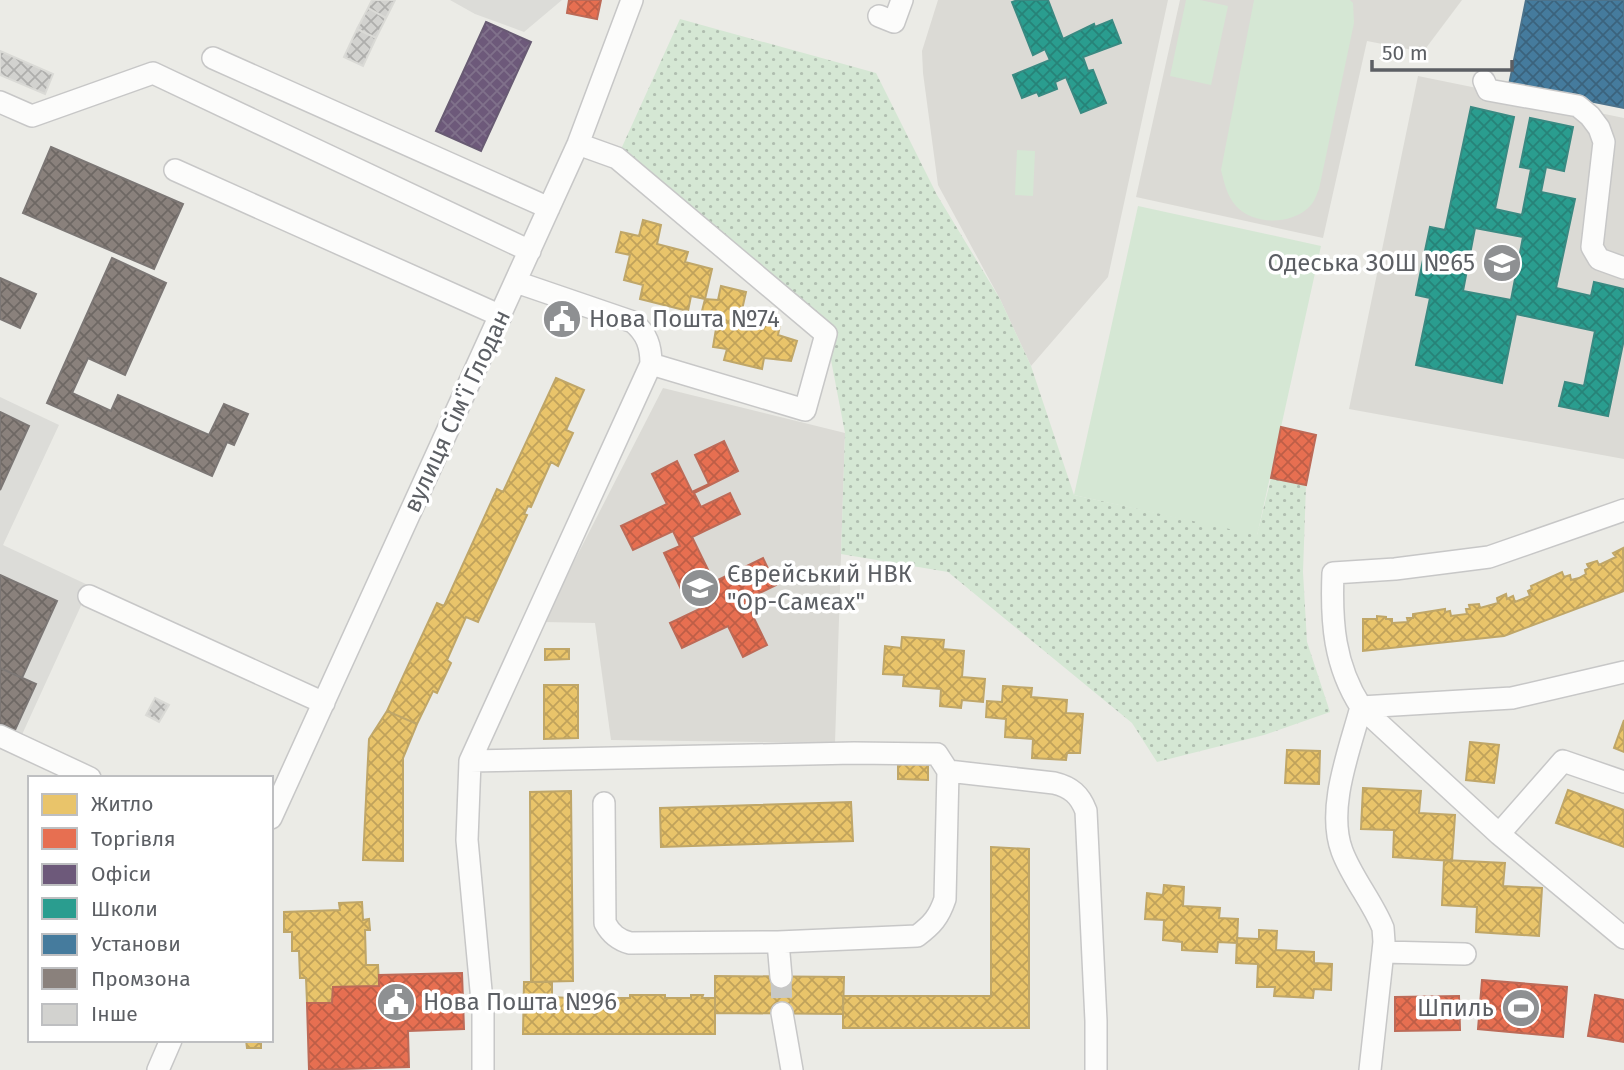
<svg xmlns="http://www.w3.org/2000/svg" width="1624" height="1070" viewBox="0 0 1624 1070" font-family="'Fira Sans',sans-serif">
<defs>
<pattern id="park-dots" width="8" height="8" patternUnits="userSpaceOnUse" patternTransform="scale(1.75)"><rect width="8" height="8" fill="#d5e7d4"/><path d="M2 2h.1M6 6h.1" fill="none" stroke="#b0beb0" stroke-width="1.8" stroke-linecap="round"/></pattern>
<pattern id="homes-cross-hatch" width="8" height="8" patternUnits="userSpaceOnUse" patternTransform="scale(1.75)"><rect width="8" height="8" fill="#e9c46a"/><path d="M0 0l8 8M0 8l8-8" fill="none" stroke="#c0a25b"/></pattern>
<pattern id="shops-cross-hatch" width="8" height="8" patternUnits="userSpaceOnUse" patternTransform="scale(1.75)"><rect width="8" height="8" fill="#e76f51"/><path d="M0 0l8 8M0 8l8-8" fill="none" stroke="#be5e47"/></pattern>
<pattern id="offices-cross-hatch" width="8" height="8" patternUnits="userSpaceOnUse" patternTransform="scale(1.75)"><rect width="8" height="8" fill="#6d597a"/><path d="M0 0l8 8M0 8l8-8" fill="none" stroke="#80718b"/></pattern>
<pattern id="schools-cross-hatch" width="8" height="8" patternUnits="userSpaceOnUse" patternTransform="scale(1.75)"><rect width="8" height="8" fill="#2a9d8f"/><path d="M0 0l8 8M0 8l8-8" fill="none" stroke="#278378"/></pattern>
<pattern id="public-cross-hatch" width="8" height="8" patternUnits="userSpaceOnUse" patternTransform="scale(1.75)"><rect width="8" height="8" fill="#457b9d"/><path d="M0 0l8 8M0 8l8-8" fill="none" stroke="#3b637d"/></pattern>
<pattern id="industry-cross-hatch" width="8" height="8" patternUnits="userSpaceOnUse" patternTransform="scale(1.75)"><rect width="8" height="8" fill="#8a817c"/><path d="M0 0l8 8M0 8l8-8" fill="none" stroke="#6e6864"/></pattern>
<pattern id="building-cross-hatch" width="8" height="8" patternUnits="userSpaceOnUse" patternTransform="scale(1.75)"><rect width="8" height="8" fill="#d2d2cf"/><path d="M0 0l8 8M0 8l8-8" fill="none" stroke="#aeaeac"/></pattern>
</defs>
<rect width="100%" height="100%" fill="#ebebe6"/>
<!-- industrial -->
<path fill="#dcdcd8" d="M450 0H562L524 32 475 14Z
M0 397 59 425 3 545 90 586 20 739 0 729Z"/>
<!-- education -->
<path fill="#dbdad5" d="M938 0H1168L1108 277 1031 366 1000 299 938 185 923 73 922 51Z
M1180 0H1462L1423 52 1367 41 1323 238 1136 197Z
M1418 76 1624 118V459L1349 409Z
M663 388 845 433 835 743 611 740 595 623 543 622Z"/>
<!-- grass -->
<path fill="#d5e7d4" d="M1186 0H1200L1228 6 1211 85 1170 76Z
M1254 0H1350L1353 3 1354 23 1319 189C1316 196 1314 203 1308 208 1290 225 1253 225 1236 206 1227 196 1224 182 1221 170Z
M1017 150 1035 151 1033 196 1015 195Z
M1138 206 1321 246 1257 536 1074 495Z"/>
<!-- park -->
<path fill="url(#park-dots)" d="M680 19 876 73 937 195 1000 299 1031 366 1074 495 1257 535 1271 478 1306 485 1303 572 1307 642 1330 712 1264 735 1157 762 1132 723 948 572 841 554 845 433 826 334 617 158Z"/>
<!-- homes -->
<path fill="url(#homes-cross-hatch)" stroke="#bfa668" stroke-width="2" d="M643 220 661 225 657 244 688 252 685 262 712 269 705 299 691 296 688 311 640 299 643 285 624 280 630 255 616 252 621 232 639 236Z
M721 286 746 292 741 314 780 325 778 335 797 341 791 361 764 358 762 369 724 360 727 349 713 347 717 323 700 319 705 299 718 300Z
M556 378 584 390 566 430 573 433 558 466 551 462 531 507 528 506 524 514 527 515 478 622 466 617 447 660 451 663 437 693 433 691 417 724 387 711 437 603 444 606 497 489 503 492Z
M1623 548 1624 591 1504 636 1363 651V619H1377V616L1386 617V619H1392V623L1408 622 1407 618H1413V614L1445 609V612L1450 611 1451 616 1467 614 1466 609H1470L1469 605 1479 604 1480 608 1498 603 1497 598 1506 594 1507 599 1513 596 1515 602 1530 596 1528 591 1532 589 1531 586 1562 572 1564 577 1570 575 1571 580 1579 578 1586 574 1585 570 1589 568 1587 564 1597 561 1599 565 1616 557 1613 553Z
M902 637 944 640 943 649 964 651 962 677 985 679 983 702 962 700 961 708 940 706 941 689 903 686 904 675 883 674 885 646 901 648Z
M545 649H569V659L545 660Z
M544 685H578V738L544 739Z
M1003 686 1032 688 1031 697 1067 700 1066 713 1083 714 1080 753H1067L1066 760 1032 758 1033 739 1005 737 1006 719 986 717 987 701 1002 702Z
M387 711 417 724 403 758V861L363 860 369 739Z
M1624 720V752L1614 748Z
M1470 742 1499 745 1494 783 1466 780Z
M1287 750 1320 751 1319 784 1285 783Z
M898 763H928V780L898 779Z
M1363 788 1421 791 1419 813 1455 815 1452 861 1393 857 1394 830 1361 829Z
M1568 790 1624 810V847L1556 823Z
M571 791 573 981 531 982 530 792Z
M851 802 853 841 661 847 660 808Z
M991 847 1029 849V1028H843V996H991Z
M1444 860 1505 863 1503 886 1542 888 1539 936 1476 932 1477 907 1442 905Z
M1164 885 1184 887 1183 906 1220 908 1219 918 1238 919 1237 943 1218 942 1217 952 1182 950V942L1163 940 1164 920 1145 919 1147 893 1163 895Z
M362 902 363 920 369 919 370 930H365L366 965H378L379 986 333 987 332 1003H307L306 978H300L299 951H292V932H284V912L340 910 339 903Z
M1259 930 1277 931 1276 950 1314 952V963L1332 964 1331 990 1314 989 1313 998 1274 996 1275 987H1257L1258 964 1236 963 1237 938 1259 939Z
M715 976 844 977 843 1014 715 1013Z
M524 982H552V997L569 998V995H604V998H630V995H665V998H691V995H703L702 998H715V1034H523Z
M246 1040H261V1048H247Z"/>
<!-- shops -->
<path fill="url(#shops-cross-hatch)" stroke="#bd6a57" stroke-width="2" d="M569 0H601L597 19 567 13Z
M1281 427 1316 435 1306 485 1271 478Z
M724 441 738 471 694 493 701 507 730 493 740 514 692 537 714 582 763 558 776 585 745 600 767 645 743 657 728 626 682 648 670 623 708 605 702 592 686 600 664 553 680 546 673 531 633 550 621 526 667 504 652 474 677 461 692 492 709 484 695 455Z
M462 973 464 1029 408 1031 409 1067 309 1070 307 1003H332L333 987 379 986V975Z
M1482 980 1567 987 1563 1037 1478 1029Z
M1595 995 1624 1000V1042L1588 1036Z
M1459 996 1460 1030 1395 1031V997Z"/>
<!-- offices -->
<path fill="url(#offices-cross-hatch)" stroke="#685b73" stroke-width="2" d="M486 22 531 42 481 151 436 131Z"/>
<!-- schools -->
<path fill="url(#schools-cross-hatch)" stroke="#398a82" stroke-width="2" fill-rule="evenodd" d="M1018 0H1048L1063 39 1094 24 1095 27 1112 20 1121 43 1083 57 1088 71 1093 70 1106 103 1081 113 1066 77 1055 82 1057 89 1039 96 1037 92 1022 98 1013 75 1050 60 1045 49 1033 55 1012 2Z
M1471 107 1514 117 1495 209 1522 215 1531 169 1520 167 1530 118 1573 127 1564 171 1546 167 1541 192 1575 199 1556 288 1591 296 1594 282 1624 289V339L1608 416 1559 406 1565 382 1584 386 1595 331 1516 314 1502 383 1416 365 1430 298 1416 295 1422 265 1430 227 1445 230ZM1475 228 1523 237 1511 300 1463 291Z"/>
<!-- public -->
<path fill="url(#public-cross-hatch)" stroke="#4c738c" stroke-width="2" d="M1526 0H1624V108L1509 85Z"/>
<!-- industry -->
<path fill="url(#industry-cross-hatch)" stroke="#7c7775" stroke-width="2" d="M51 147 183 204 154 269 23 213Z
M112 258 166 283 125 375 88 358 72 393 111 411 118 395 209 435 224 404 248 414 234 445 227 442 212 476 47 403Z
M0 278 36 294 20 328 0 319Z
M0 412 29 426 0 490Z
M0 575 57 601 22 678 0 668Z
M0 668 36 684 15 730 0 723Z"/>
<!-- building -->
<path fill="url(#building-cross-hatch)" stroke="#dadad6" stroke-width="2" d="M372 0H395L386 18 368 8Z
M368 8 386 18 376 38 357 29Z
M357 29 376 38 363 66 344 57Z
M0 51 53 74 45 94 0 75Z
M155 698 169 705 159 722 146 715Z"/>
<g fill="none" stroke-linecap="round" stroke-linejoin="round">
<!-- minor-tunnel -->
<path stroke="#c7c8c6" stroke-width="21" stroke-dasharray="21 10" stroke-linecap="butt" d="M781 977 782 1013"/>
<!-- minor casing -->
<g stroke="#c7c7c7" stroke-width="24">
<path id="minor" d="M879 16 894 22 902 0
M213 58 549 208
M1484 81 1488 90 1578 106 1590 116 1599 128 1604 142 1592 247 1599 259 1624 268
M0 102 32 116 153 73 530 251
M578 144 617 158 826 334 805 410 651 364
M175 170 501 316
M1624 510 1489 557 1395 569 1333 573C1331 622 1334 665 1361 707L1499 834 1624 938
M89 596 324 703
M1361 707C1350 749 1326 808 1342 851 1352 878 1372 901 1383 928L1384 942 1370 1070
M1361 707 1512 698 1624 672
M0 736 90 778
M470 761 854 753 937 754 948 771 945 899C939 917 932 925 917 936L778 942 630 943C618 940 611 934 605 923L604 803
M948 771 1054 783C1071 787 1080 795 1086 811L1096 1021V1070
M271 818 578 144 632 0
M1499 834 1563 761 1624 782
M778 942 781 977
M1383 952 1465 954
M782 1013 792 1070
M158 1070 171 1040
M483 1070V1012L467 840 470 761 651 364C651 346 647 334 633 322L516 282"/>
</g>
<!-- minor -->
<use href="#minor" stroke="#fcfcfb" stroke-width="21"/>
</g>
<!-- icons -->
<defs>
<g id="school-disc" transform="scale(2.0125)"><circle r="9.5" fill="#8e9092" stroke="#fff"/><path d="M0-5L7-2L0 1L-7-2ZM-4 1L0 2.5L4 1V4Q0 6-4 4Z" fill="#fff"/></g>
<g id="civic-disc" transform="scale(2.0125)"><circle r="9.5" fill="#8e9092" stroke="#fff"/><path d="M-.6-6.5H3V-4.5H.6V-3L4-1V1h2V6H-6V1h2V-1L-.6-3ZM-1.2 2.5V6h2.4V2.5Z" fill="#fff"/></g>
<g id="stadium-disc" transform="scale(2.0125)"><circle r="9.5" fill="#8e9092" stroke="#fff"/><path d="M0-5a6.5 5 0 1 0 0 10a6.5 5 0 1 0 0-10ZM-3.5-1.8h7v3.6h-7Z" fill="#fff"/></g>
</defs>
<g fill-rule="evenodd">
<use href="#school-disc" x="1502" y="263"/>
<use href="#civic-disc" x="562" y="319"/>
<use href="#school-disc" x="700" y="588"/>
<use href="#civic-disc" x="396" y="1002"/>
<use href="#stadium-disc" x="1521" y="1008"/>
</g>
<g text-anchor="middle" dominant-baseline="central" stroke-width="7" stroke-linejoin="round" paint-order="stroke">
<!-- poi labels -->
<g font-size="24" fill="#5c5f64" stroke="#fff" text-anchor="start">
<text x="1475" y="263" text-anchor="end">Одеська ЗОШ №65</text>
<text x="589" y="319">Нова Пошта №74</text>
<text x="727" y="574">Єврейський НВК<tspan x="727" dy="28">"Ор-Самєах"</tspan></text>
<text x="423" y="1002">Нова Пошта №96</text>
<text x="1494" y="1008" text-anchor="end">Шпиль</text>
</g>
<!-- street labels -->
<g font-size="24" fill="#5c5f64" stroke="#fff">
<text transform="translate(457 411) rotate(-65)">вулиця Сім'ї Глодан</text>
</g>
</g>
<!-- legend -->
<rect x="28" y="776" width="245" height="266" fill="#ffffff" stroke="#bebfc1" stroke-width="2"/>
<rect x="42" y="794" width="35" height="21" fill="#e9c46a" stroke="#bebfc1" stroke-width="2"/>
<text x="91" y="811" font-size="21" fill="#5c5f64">Житло</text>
<rect x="42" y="828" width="35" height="21" fill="#e76f51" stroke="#bebfc1" stroke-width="2"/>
<text x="91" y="846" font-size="21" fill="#5c5f64">Торгівля</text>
<rect x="42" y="864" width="35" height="21" fill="#6d597a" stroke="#bebfc1" stroke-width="2"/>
<text x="91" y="881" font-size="21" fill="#5c5f64">Офіси</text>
<rect x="42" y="898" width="35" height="21" fill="#2a9d8f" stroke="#bebfc1" stroke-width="2"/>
<text x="91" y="916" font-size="21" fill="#5c5f64">Школи</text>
<rect x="42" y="934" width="35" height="21" fill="#457b9d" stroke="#bebfc1" stroke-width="2"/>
<text x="91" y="951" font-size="21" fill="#5c5f64">Установи</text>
<rect x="42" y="968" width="35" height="21" fill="#8a817c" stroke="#bebfc1" stroke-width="2"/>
<text x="91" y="986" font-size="21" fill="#5c5f64">Промзона</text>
<rect x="42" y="1004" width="35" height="21" fill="#d2d2cf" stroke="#bebfc1" stroke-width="2"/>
<text x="91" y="1021" font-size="21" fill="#5c5f64">Інше</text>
<!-- scale -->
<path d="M1372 60v10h140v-10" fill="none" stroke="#5c5f64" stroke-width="3.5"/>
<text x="1382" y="60" font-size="21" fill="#5c5f64" stroke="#ffffff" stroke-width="5" paint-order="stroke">50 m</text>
</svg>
